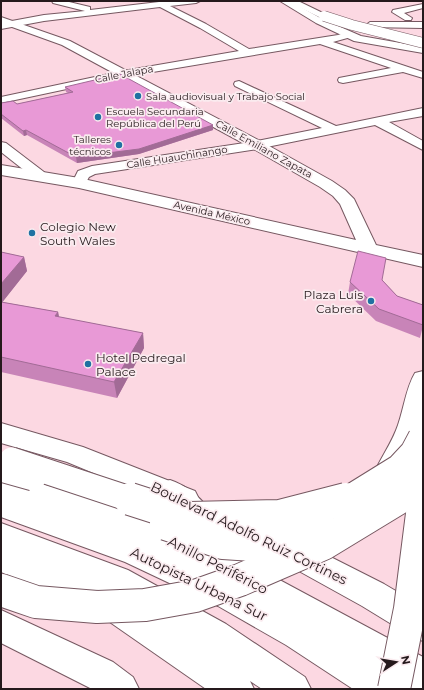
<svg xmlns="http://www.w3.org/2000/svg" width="424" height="690" viewBox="0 0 424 690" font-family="Montserrat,sans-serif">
<rect width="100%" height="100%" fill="#fcd8e2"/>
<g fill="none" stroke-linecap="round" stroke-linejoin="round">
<!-- minor casing -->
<g stroke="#765861" stroke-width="2">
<path id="minor" d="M52 1H65L90 7V10L159 2 200 1 196 3 170 6 206 24 249 49 338 35 348 32 351 33 353 35 351 37 333 42 423 72V78L403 72 343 83 339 82 338 80 339 78 391 68 320 44 123 77 1 103V97L123 71 239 51 200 28 160 7 44 21 1 29V23L44 15 85 11 53 3Z
M423 4V8L404 13 412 18 411 20H405L392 12 393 10Z
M370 22H423V28L367 27 366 25Z
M239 81 336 126 423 108V116L389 122 423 141V150L375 125 257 149 95 174 89 177 84 186 79 187 74 186 72 183 78 171 92 166 257 141 322 128 235 86 234 84 235 82Z
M1 142 6 143 44 172 46 175 44 178 39 179 34 178 1 152Z"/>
</g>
<!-- tertiary casing -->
<g stroke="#765861" stroke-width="2">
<path id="tertiary" d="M1 17 70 41 262 142 332 181 345 190 354 199 376 245 423 255V267L79 188 1 175V165L79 178 356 240 340 204 333 196 320 187 252 148 62 45 1 23Z"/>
</g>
<!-- secondary casing -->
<g stroke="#765861" stroke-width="2">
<path id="secondary" d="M280 1H290L322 19 361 36 423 47V53L354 41 316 23Z
M423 371V425L415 447 399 475 390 478 381 475 377 467C384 453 393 440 398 425 404 408 406 388 415 373Z
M1 423 83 447 195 491 199 499 195 507 185 511 67 462 1 443Z
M290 538 301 542 384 584 423 607V641L411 636 362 606 279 560 275 551 279 542Z
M1 610 113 662 133 677 139 689H92L1 643Z"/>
</g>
<!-- motorway casing -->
<g stroke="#765861" stroke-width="2">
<path id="motorway" d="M287 1H298L329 16 327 18H321Z
M1 471 142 515 209 542 423 657V689H412L398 681 402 689H353L286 645 218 606 125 562 1 517V493L141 541 1 493Z
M170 480C186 485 206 501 213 517L209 526C205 527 201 529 197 529 184 526 162 503 156 491L160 483Z
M1 523 128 570 226 624 305 677 311 689H262L250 681 254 689H206L91 609 1 572Z"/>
</g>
<!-- minor -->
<use href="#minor" fill="#fff" fill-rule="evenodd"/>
<!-- tertiary -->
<use href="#tertiary" fill="#fff" fill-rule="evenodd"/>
<!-- secondary -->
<use href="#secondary" fill="#fff" fill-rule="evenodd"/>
<!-- motorway -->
<use href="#motorway" fill="#fff" fill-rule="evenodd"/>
<!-- secondary-bridge-far1 casing -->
<g stroke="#765861" stroke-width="27" stroke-linecap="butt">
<path id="secondary-bridge-far1" d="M1 469 33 478
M398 485 409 477 423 461"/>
</g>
<!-- secondary-bridge casing -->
<g stroke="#765861" stroke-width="34" stroke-linecap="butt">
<path id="secondary-bridge" d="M166 524 223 543 267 546 299 538 321 528
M394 689 410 609 423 506"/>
</g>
<!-- motorway-bridge-far2 casing -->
<g stroke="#765861" stroke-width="11" stroke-linecap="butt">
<path id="motorway-bridge-far2" d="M324 16 352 25 423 43"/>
</g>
<!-- motorway-bridge-far1 casing -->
<g stroke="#765861" stroke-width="27" stroke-linecap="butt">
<path id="motorway-bridge-far1" d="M12 460 133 500
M342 500 349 498 399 467 413 452 421 437
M396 500 406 493 423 477"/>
</g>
<!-- motorway-bridge casing -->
<g stroke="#765861" stroke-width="34" stroke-linecap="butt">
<path id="motorway-bridge" d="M130 499 189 518 280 516 346 499
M1 590 36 602 97 607 145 605 195 596 240 580 323 544 397 499"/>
</g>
<!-- secondary-bridge-far1 -->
<use href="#secondary-bridge-far1" stroke="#fff" stroke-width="25"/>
<!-- secondary-bridge -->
<use href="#secondary-bridge" stroke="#fff" stroke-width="32"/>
<!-- motorway-bridge-far2 -->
<use href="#motorway-bridge-far2" stroke="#fff" stroke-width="10"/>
<!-- motorway-bridge-far1 -->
<use href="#motorway-bridge-far1" stroke="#fff" stroke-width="25"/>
<!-- motorway-bridge -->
<use href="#motorway-bridge" stroke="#fff" stroke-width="32"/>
</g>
<!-- wall -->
<path fill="#c884b8" d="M65 87 213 130 139 154 77 163 27 135 24 136 1 118V103L17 104 68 93 66 92Z
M1 252 24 257 27 271 2 302 58 312 59 317 143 333 144 348 117 398 1 372Z
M382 280 397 296 423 305V326L420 338 376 321 348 294 350 282Z"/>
<!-- shaded-wall -->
<path fill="#a26b96" d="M213 125V130L139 154 77 163 76 157Z
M26 130 27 135 24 136 23 131Z
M24 257 27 271 1 304V284Z
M58 312 61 327 55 316Z
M143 333 144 348 117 398 114 382Z"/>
<!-- building -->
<path fill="#e899d6" stroke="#a26b96" d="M120 74 213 125 139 149 76 157 26 130 23 131 1 114V103L13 101 17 104 73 92 65 87Z
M358 251 386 258 382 280 397 296 423 305V325L379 309 350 282Z
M1 252 24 257 1 284Z
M1 302 58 312 55 316 143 333 114 382 1 357Z"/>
<!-- markers -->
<g fill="#2071a2" stroke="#faebef" stroke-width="1.5">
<circle cx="138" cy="96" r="4"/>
<circle cx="98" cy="117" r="4"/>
<circle cx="119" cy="145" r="4"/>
<circle cx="32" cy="233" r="4"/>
<circle cx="371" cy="301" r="4"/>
<circle cx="88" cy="364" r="4"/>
</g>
<g text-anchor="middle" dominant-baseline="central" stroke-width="3.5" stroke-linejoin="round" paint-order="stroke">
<!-- far-street labels -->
<g font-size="10" fill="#25191c" stroke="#faebef">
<text transform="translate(124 74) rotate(-11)">Calle Jalapa</text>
<text transform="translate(264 149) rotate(29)">Calle Emiliano Zapata</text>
<text transform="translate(177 157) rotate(-9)">Calle Huauchinango</text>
<text transform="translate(212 213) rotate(13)">Avenida México</text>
</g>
<!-- far-poi labels -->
<g font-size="10" fill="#25191c" stroke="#faebef" text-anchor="start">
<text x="146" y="96">Sala audiovisual y Trabajo Social</text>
<text x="106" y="111">Escuela Secundaria<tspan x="106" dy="12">República del Perú</tspan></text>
<text x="111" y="139" text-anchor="end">Talleres<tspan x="111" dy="12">técnicos</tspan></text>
</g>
<!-- poi labels -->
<g font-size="12" fill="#25191c" stroke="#faebef" text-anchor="start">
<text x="40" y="226">Colegio New<tspan x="40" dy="14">South Wales</tspan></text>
<text x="363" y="294" text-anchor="end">Plaza Luis<tspan x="363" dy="14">Cabrera</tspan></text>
<text x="96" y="357">Hotel Pedregal<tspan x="96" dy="14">Palace</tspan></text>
</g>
<!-- near-street labels -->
<g font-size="14" fill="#25191c" stroke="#faebef">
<text transform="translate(249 533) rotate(26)">Boulevard Adolfo Ruiz Cortines</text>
<text transform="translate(218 565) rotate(27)">Anillo Periférico</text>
<text transform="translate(199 584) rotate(26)">Autopista Urbana Sur</text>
</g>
</g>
<!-- border -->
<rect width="424" height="690" fill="none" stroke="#25191c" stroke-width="4"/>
<!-- north arrow -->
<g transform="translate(396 662) rotate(78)" stroke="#faebef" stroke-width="3" paint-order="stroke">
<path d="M0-3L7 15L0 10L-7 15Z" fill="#25191c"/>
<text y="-6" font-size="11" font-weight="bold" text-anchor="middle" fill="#25191c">N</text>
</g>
</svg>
